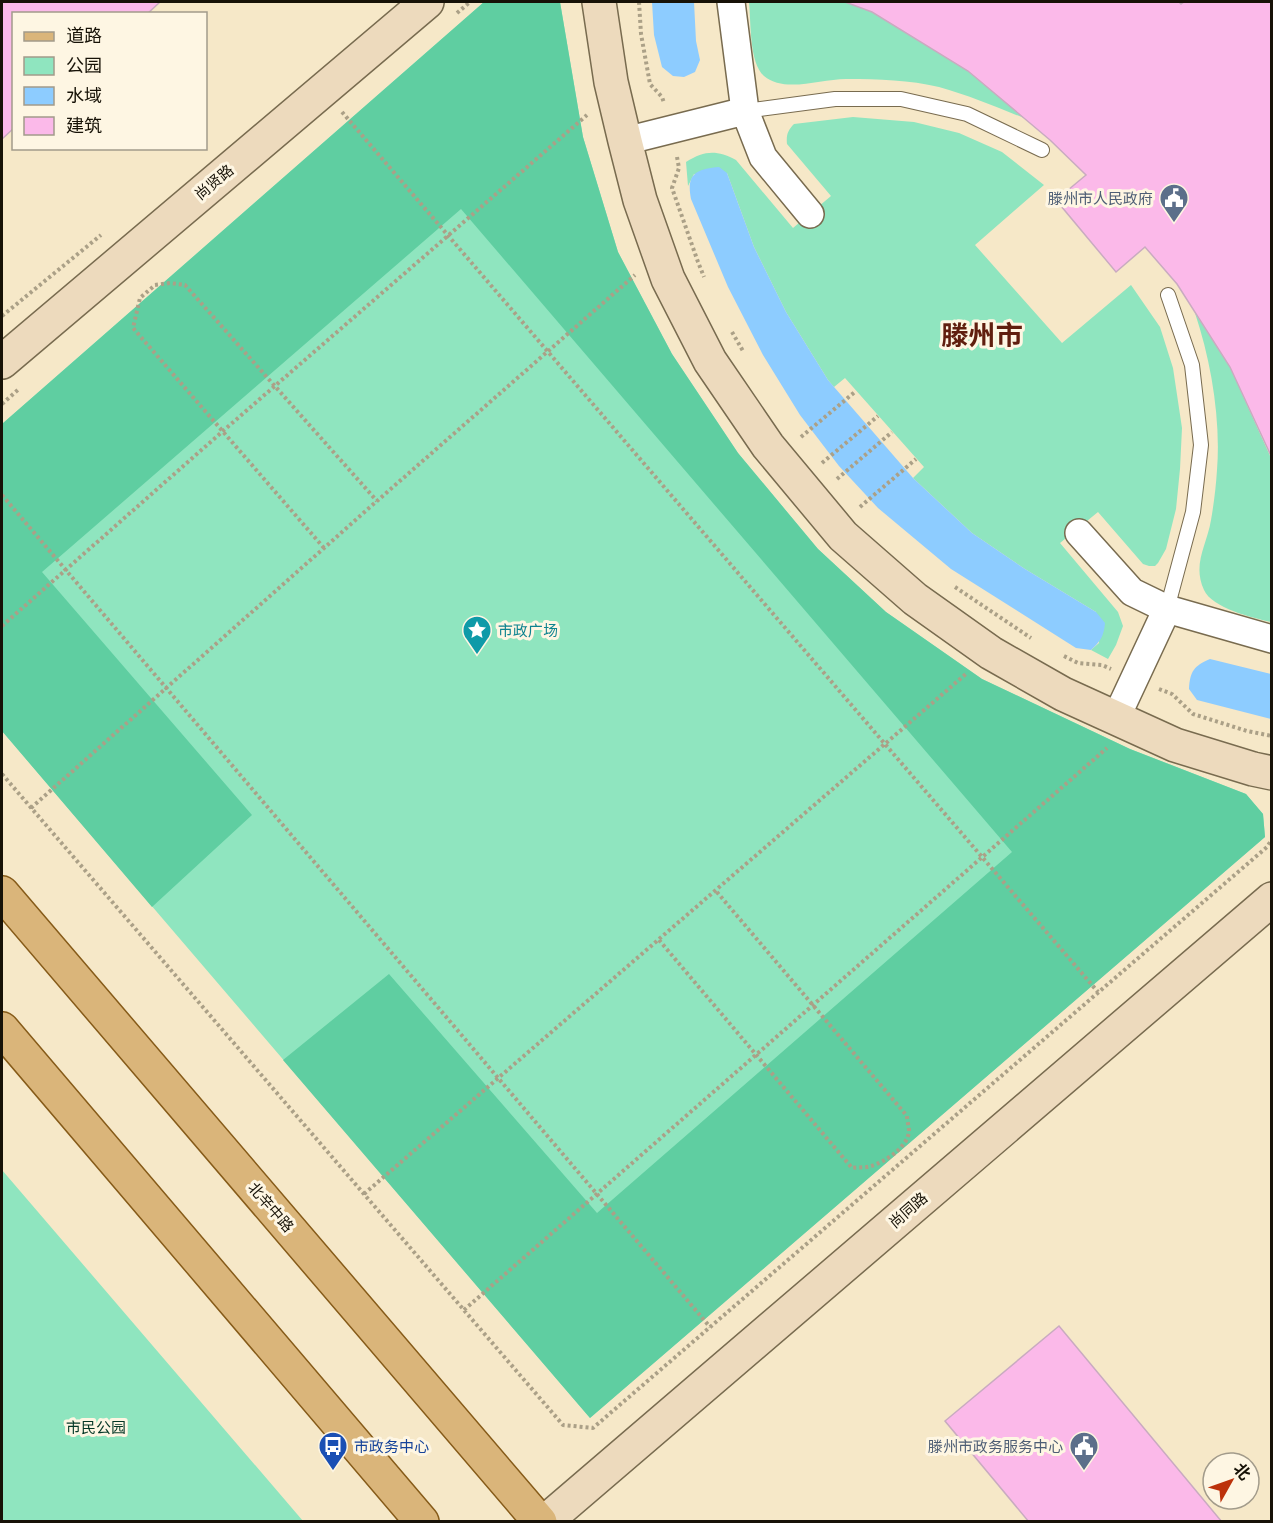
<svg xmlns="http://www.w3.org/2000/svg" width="1273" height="1523" viewBox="0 0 1273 1523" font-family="Poppins,'Noto Sans SC',sans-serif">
<rect width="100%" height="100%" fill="#f6e8c8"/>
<!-- green -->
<path fill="#8fe5bf" d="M484 2H560L583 137 618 252 672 354 738 453 818 549 886 612 982 679 1130 749 1246 794 1263 814 1265 837 590 1418 2 731V424Z
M749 2H845L872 12 968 71 1024 118C996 107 968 95 939 87 910 80 878 79 848 79 823 78 785 94 764 76 749 63 751 21 749 2Z
M853 117 914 122 959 133 1002 152 1044 185 975 245 1062 343 1131 285 1160 327 1173 368 1182 428 1180 469 1176 509 1166 549 1158 563 1155 566H1149L1143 564 1098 512 1060 543 1118 612 1123 626 1116 645 1108 659 1091 650 1099 643 1096 612 1025 569 972 533 913 478 924 467 845 378 834 387 828 380 786 312 754 247 727 173 694 174 688 186 686 162C705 150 717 150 736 160L793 228 831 196 787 144C786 135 788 130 794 124Z
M1195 313 1230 367 1271 458V622C1253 618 1212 608 1204 590 1192 564 1207 545 1211 520 1214 503 1216 486 1217 470 1221 419 1211 361 1195 313Z
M2 1170 303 1521H2Z"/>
<!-- forest -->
<path fill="#5fcea1" d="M484 2H560L583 137 618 252 672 354 738 453 818 549 886 612 982 679 1130 749 1246 794 1263 814 1265 837 590 1418 283 1060 389 974 597 1213 1012 852 461 209 42 572 252 815 152 907 2 731V424Z"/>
<!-- water -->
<path fill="#8dccff" d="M652 2H694L696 41 700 60 695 72 684 77 673 76 662 67 654 35Z
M719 167 727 173 754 247 786 312 828 380 913 478 972 533 1025 569 1096 612 1105 623C1104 636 1100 642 1091 650L1076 648 951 569 878 508 839 466 800 415 763 355 728 287 691 199C686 174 696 169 719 167Z
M1210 659 1271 674V719L1197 700 1189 689C1190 671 1194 666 1210 659Z"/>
<!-- building -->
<path fill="#fbb9e9" stroke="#c9abc0" stroke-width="1.5" d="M2 2H160L147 14H14V128L2 139Z
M845 2H1179L1181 4 1184 2H1272V458L1230 367 1177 284 1145 247 1116 272 1056 200 1086 175 1050 140 968 71 872 12Z
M1059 1326 1222 1522H1029L945 1421Z"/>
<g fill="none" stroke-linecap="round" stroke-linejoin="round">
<!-- lane casing -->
<g stroke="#786b4f" stroke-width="16">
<path id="lane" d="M745 111 835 99H901L967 114 1042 150
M1167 609 1193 512 1201 445 1192 365 1168 295"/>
</g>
<!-- street casing -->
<g stroke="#786b4f" stroke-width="30">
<path id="street" d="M731 2 745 111 763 157 810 214
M625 141 745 111
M1079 533 1132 592 1167 609 1272 639
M1116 718 1167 609"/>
</g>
<!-- secondary casing -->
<g stroke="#786b4f" stroke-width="36">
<path id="secondary" d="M599 2 611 82 625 141 640 200 668 279 710 361 768 446 843 536 915 599 991 653 1063 694 1175 745 1253 769 1272 773
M2 362 427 2
M545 1522 1272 899"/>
</g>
<!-- primary casing -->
<g stroke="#865b19" stroke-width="36">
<path id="primary" d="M2 893 540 1522
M2 1029 422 1522"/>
</g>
<!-- path -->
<path stroke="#aba087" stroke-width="4" stroke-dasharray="3 3" stroke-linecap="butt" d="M639 2 641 34 650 84 662 97 664 103
M457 13 470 2
M342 112 1098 992
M677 157 679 168 672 188 698 262 704 277
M2 316 101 235
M732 332 743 351
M2 404 19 389
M801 437 856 391
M822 463 878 416
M837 479 892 432
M2 495 710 1327
M860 507 916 459
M324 548 133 328 140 298 155 285 170 283 185 285 377 501
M955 587 1031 638
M2 626 223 431 587 115
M1064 656 1078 663 1102 665 1111 669
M1159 689 1172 694 1193 714 1247 731 1272 736
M2 774 563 1425 593 1428 1267 847 1272 839
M31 808 377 501 635 275
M659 940 852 1168C858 1167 865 1168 871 1166 885 1162 908 1147 909 1131 909 1126 907 1121 907 1116L716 891
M364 1194 967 673
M464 1310 1107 748"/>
<!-- lane -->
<use href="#lane" stroke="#fff" stroke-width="14"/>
<!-- street -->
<use href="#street" stroke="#fff" stroke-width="27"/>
<!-- secondary -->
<use href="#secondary" stroke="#eddabd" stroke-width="33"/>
<!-- primary -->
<use href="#primary" stroke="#dab57a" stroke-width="33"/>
</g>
<!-- icons -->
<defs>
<g id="civic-pin" transform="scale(1.5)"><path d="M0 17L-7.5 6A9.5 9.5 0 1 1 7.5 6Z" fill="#5c6f8a" stroke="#fef6e3"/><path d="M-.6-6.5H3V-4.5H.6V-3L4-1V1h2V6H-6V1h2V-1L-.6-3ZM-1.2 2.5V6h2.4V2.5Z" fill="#fff"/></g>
<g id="sight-pin" transform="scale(1.5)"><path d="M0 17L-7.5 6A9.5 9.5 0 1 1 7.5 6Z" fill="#0f9aa8" stroke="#fef6e3"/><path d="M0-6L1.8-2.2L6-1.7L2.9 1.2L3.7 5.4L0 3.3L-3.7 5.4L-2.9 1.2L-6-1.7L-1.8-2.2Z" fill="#fff"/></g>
<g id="bus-pin" transform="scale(1.5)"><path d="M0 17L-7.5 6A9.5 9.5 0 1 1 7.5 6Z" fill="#1a4fb4" stroke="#fef6e3"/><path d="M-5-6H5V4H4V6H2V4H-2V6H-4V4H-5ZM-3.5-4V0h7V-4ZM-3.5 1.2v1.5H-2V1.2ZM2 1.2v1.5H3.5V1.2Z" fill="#fff"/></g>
</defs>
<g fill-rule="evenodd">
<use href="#civic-pin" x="1174" y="198"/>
<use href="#sight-pin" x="477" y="630"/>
<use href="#bus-pin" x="333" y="1446"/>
<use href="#civic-pin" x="1084" y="1446"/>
</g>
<g text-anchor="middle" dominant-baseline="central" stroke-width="6" stroke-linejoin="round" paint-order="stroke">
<!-- street labels -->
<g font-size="15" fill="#171207" stroke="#fef6e3">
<text transform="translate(214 182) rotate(-40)">尚贤路</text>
<text transform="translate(271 1207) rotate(49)">北辛中路</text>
<text transform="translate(908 1210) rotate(-41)">尚同路</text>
</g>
<!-- service labels -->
<g font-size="15" fill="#4e5e75" stroke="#fef6e3" text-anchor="end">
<text x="1153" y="198">滕州市人民政府</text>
<text x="1063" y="1446">滕州市政务服务中心</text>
</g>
<!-- culture labels -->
<g font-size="15" fill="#0d838f" stroke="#fef6e3" text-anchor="start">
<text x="498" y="630">市政广场</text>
</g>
<!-- park labels -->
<g font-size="15" fill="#043726" stroke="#fef6e3">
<text x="96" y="1427">市民公园</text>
</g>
<!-- transit labels -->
<g font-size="15" fill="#164399" stroke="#fef6e3" text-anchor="start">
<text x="354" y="1446">市政务中心</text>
</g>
<!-- town labels -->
<g font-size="27" font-weight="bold" fill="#601e0e" stroke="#fef6e3">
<text x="982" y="335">滕州市</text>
</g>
</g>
<!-- border -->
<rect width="1273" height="1523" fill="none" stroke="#171207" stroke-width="6"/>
<!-- legend -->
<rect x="12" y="12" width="195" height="138" fill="#fef6e3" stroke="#a29b8b" stroke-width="1.5"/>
<rect x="24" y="32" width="30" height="9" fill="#dab57a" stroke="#a29b8b" stroke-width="1.5"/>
<text x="66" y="42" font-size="18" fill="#171207">道路</text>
<rect x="24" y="57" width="30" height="18" fill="#8fe5bf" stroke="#a29b8b" stroke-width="1.5"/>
<text x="66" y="72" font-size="18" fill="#171207">公园</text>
<rect x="24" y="87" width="30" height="18" fill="#8dccff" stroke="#a29b8b" stroke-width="1.5"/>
<text x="66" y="102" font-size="18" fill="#171207">水域</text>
<rect x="24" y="117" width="30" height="18" fill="#fbb9e9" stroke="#a29b8b" stroke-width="1.5"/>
<text x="66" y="132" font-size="18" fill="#171207">建筑</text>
<!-- north arrow -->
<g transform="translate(1231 1481) rotate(50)"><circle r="28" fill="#fef6e3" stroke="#a29b8b" stroke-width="1.5"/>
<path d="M0-4.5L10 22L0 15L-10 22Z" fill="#bc320b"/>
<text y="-9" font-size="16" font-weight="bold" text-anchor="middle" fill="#171207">北</text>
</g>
</svg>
